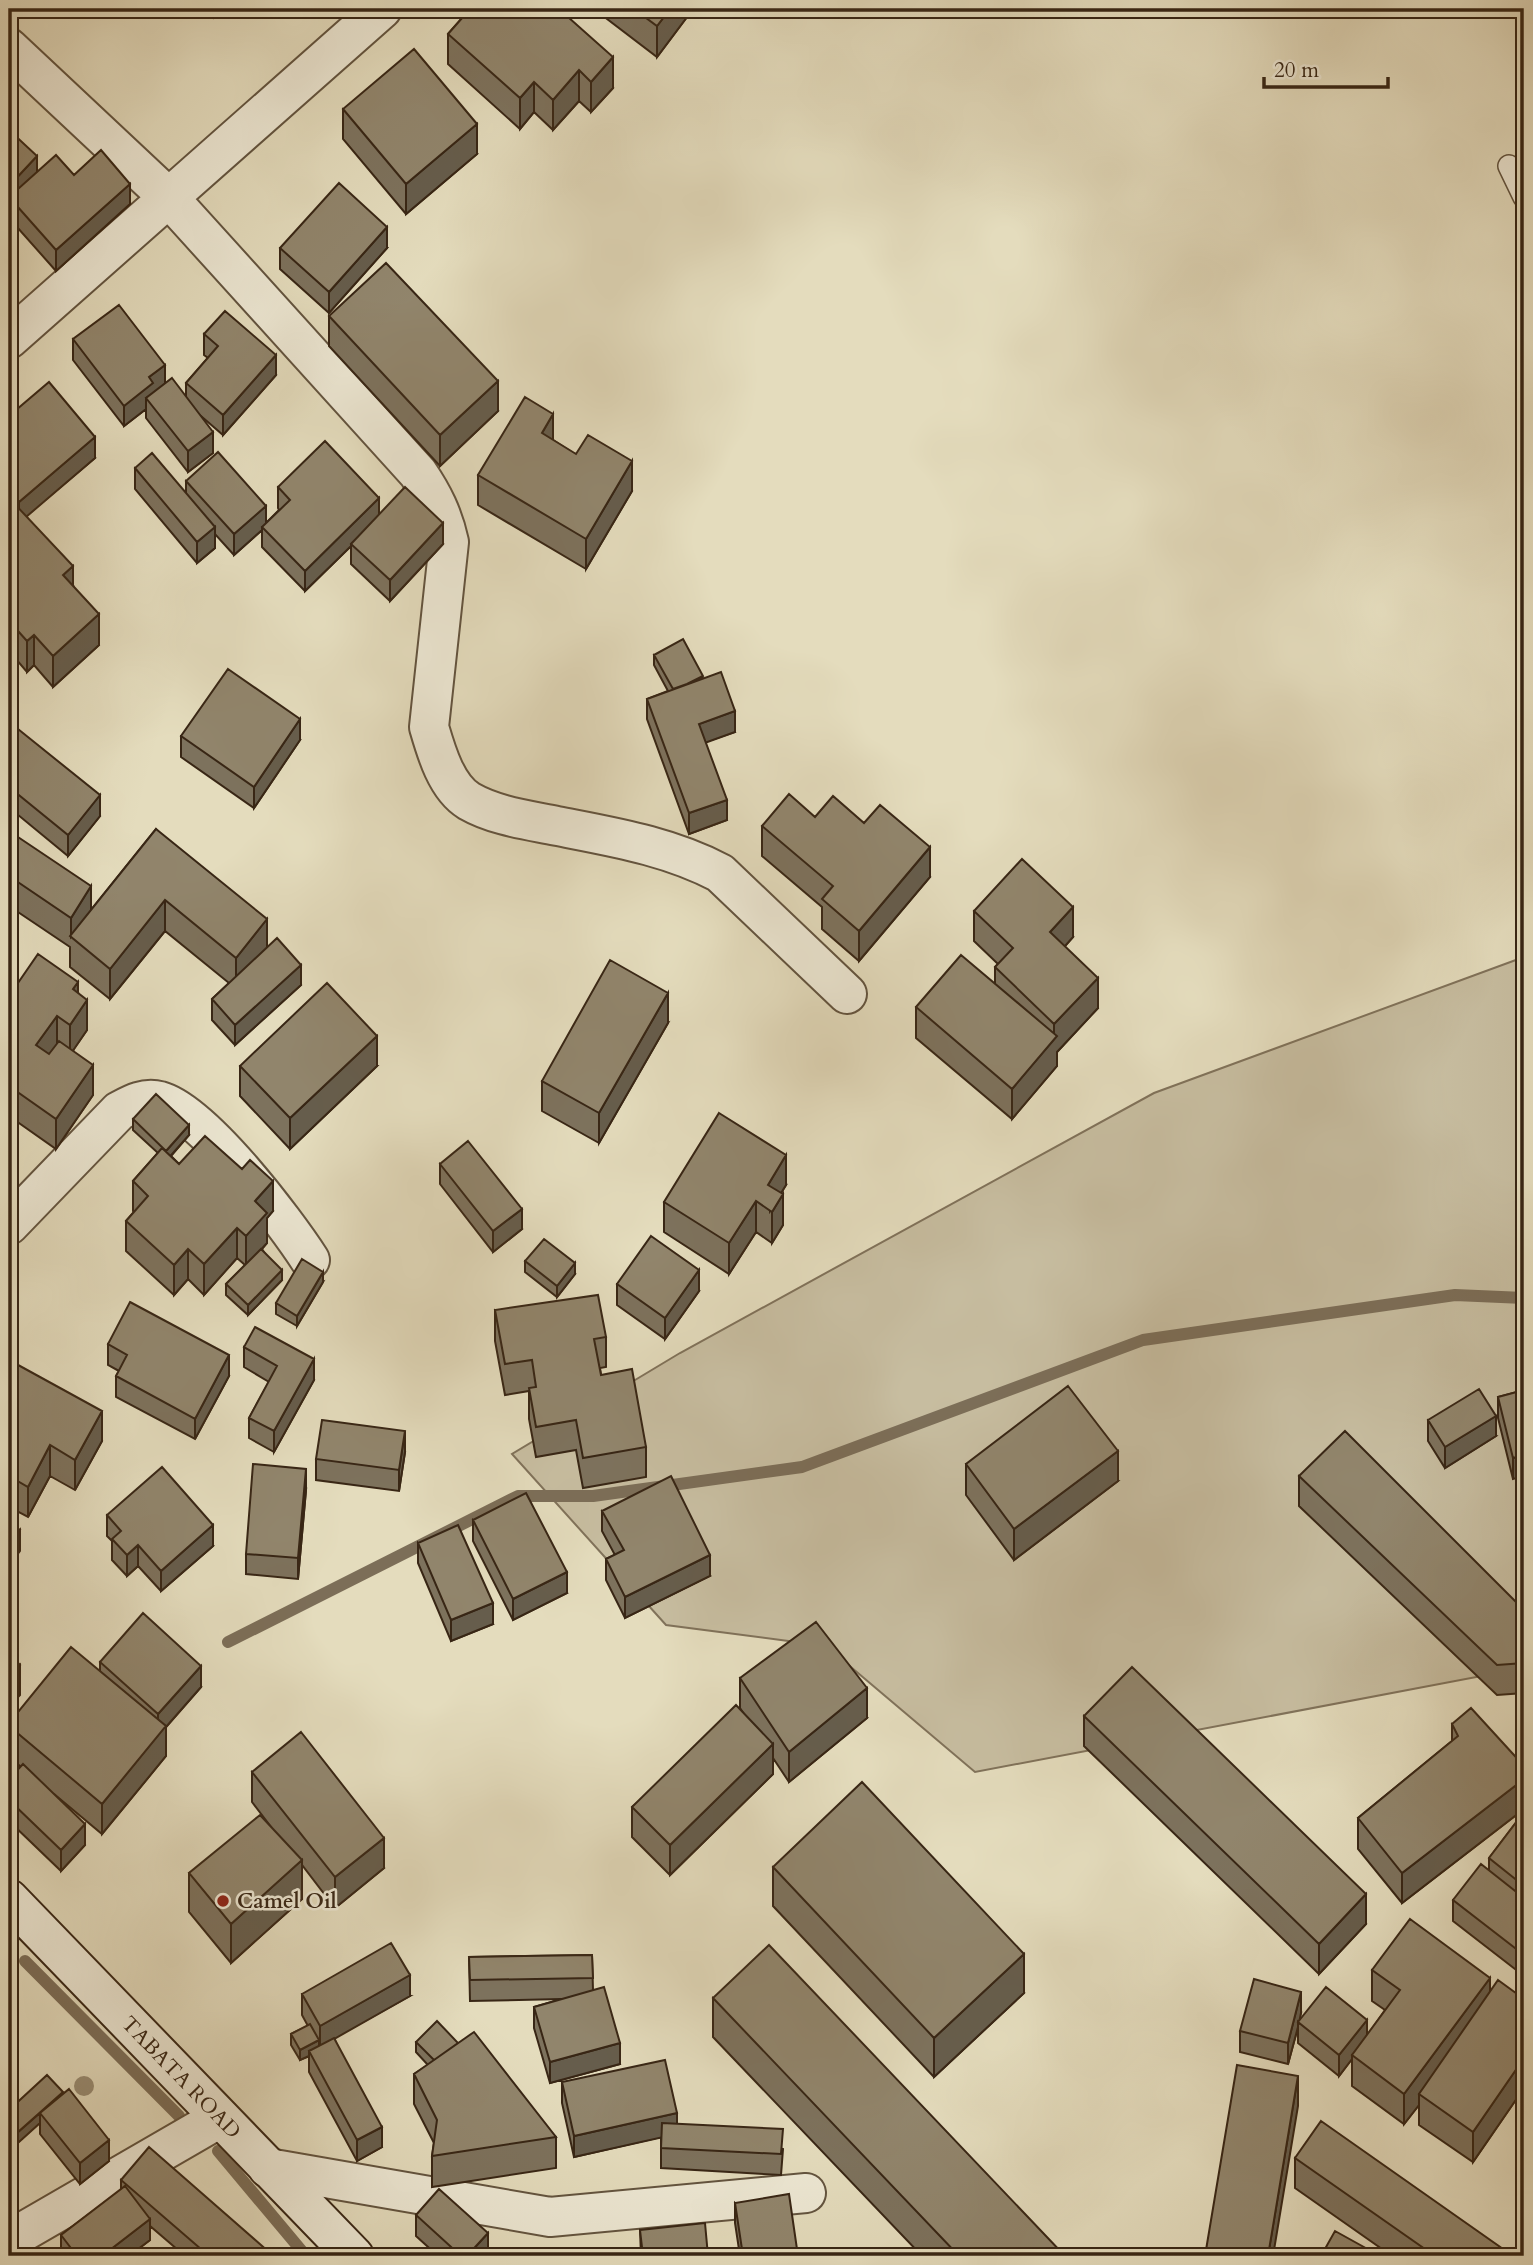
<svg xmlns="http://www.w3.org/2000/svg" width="1533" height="2265" viewBox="0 0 1533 2265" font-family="Cardo,serif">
<rect width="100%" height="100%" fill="#e4dcbd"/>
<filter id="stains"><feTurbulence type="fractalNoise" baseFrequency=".00286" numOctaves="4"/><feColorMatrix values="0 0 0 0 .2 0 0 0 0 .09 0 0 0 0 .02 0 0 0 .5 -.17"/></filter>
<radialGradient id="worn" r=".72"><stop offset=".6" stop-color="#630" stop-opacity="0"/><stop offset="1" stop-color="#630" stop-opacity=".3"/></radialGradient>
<!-- green -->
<path fill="#c7bda0" stroke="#80725a" stroke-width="2" d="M1524 957V1668L975 1772 826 1646 666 1625 512 1454 680 1353 1154 1093Z"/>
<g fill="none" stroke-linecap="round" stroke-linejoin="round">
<!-- stream -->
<path stroke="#7c6e58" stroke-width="12" d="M228 1642 518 1496H593L802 1467 1143 1340 1455 1295 1524 1298
M25 1961 179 2116
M218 2151 306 2256"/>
<!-- service casing -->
<g stroke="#63543f" stroke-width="24">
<path id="service" d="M1509 166 1524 197"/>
</g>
<!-- minor casing -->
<g stroke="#63543f" stroke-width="42">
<path id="minor" d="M9 48 170 199 418 473C433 495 443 515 449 542L429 727C436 751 446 787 469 801 495 816 528 820 557 826 613 837 669 846 720 873L847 994
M9 339 382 9
M9 1225 119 1111C132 1104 144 1097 160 1101 203 1113 285 1221 310 1260
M268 2168 550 2217 806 2193
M9 2240 220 2118"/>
</g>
<!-- secondary casing -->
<g stroke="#382615" stroke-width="42">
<g id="secondary">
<path id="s1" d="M9 1899 354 2256"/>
</g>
</g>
<!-- service -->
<use href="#service" stroke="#ede8d4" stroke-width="21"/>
<!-- minor -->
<use href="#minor" stroke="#ede8d4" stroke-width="38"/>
<!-- secondary -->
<use href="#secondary" stroke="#ede8d4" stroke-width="38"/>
</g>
<!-- trees -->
<circle fill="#998d74" cx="84" cy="2086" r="10"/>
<!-- wall -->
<path fill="#7d725d" stroke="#382615" stroke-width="2" d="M205 9H222L214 17Z
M470 9 613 88 591 112 579 101 553 130 534 112 520 129 448 64V34Z
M594 9H693L657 57Z
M343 109 477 154 406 214 343 139Z
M9 130 37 173 74 175 130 204 56 271 9 218Z
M280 248H387L329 313 280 269Z
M329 316 498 411 440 466 329 346Z
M204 334 276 375 223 435 201 416 213 453 188 472 146 418V409L124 426 73 360V339L165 384 186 396V383L208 358 204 355Z
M9 416 95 458 26 516 73 585 99 645 53 687 34 665 27 672 9 651Z
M553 440 632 491 586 569 478 505V475Z
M135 468 186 493V481L266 523 279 510 278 508V487L379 514 443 544 390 601 351 564V546L305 591 262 547V530L234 555 215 534V548L197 563 135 489Z
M654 655 703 678 735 732 705 742 727 820 689 834 647 719V699L668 691 654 665Z
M9 731 100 816 68 856 17 814V827L13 833 91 910 156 829 267 947 301 985 235 1045 212 1020V999L229 983 165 931 110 999 70 967V947L9 906Z
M181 736 300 740 254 808 181 757Z
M815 817 930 877 859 961 822 929V907L762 856V826Z
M974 911 1073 937 1064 947 1098 1008 1057 1052V1066L1012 1119 916 1038V1007L995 983V967L998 964 974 941Z
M78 992 87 1030 73 1050 93 1095 56 1149 9 1116V996Z
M668 1023 599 1143 542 1111V1081Z
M240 1066H377L290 1149 240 1096Z
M133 1119 189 1135 171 1156 179 1164 273 1211 267 1218V1243L262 1249 282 1280 248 1315 226 1295V1284L245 1265 237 1258 204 1295 188 1279 174 1295 126 1251V1221L134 1212 133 1211V1181L158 1153 133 1130Z
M440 1164 522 1229 493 1252 440 1184Z
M786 1185 781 1193 783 1225 772 1243 756 1232 729 1274 664 1232V1202Z
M525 1261 575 1274 557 1297 525 1272Z
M323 1282 297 1326 276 1314V1303Z
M617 1284 699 1291 665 1339 617 1305Z
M495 1310 606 1337V1367L600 1368 601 1375 646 1447V1477L583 1488 576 1450 536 1457 529 1419V1391L505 1395 495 1341Z
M108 1344 229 1376 195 1439 116 1397V1376L119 1371 108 1365Z
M244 1347 314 1380 274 1452 249 1438V1418L269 1382 244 1367Z
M9 1360 102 1441 75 1490 50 1476 28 1517 9 1507Z
M1524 1390 1513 1479 1498 1418V1397Z
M1428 1420 1496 1436 1445 1468 1428 1441Z
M405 1452 399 1491 316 1480V1459Z
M966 1464 1118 1481 1014 1560 966 1495Z
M1299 1476 1524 1610V1693L1497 1695 1299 1506Z
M306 1490 298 1579 246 1574V1554Z
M602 1511 710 1576 625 1618 606 1580V1559L615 1555 602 1531Z
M107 1515 213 1546 161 1591 138 1566 127 1576 112 1560V1541L107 1536Z
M473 1520 567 1593 513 1620 473 1541Z
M418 1543 493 1624 451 1641 418 1563Z
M100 1662 201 1687 166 1727V1756L102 1834 54 1794 85 1845 61 1871 9 1821V1779L21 1767 9 1756V1723L100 1671Z
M740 1678 867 1718 789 1782 773 1758V1774L670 1875 632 1837V1807L744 1714 740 1708Z
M1084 1716 1366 1924 1319 1974 1084 1746Z
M1452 1724 1524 1766V1809L1402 1903 1358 1849V1818L1452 1741Z
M252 1772 384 1868 335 1908 302 1865V1899L231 1963 189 1912V1873L271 1827 252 1802Z
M1524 1812V1976L1453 1921V1900L1489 1870V1858Z
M773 1867 1024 1993 934 2077 773 1906Z
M592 1955 593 1990 620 2064 550 2083 534 2028V2007L562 1999 470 2001 469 1957Z
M1372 1970 1524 1999V2088L1473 2162 1419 2125V2105L1404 2124 1352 2086V2059L1339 2076 1298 2043V2027L1288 2064 1240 2052V2031L1301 2013 1299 2020 1367 2036 1385 2010 1372 2001Z
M302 1994 410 1996 334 2038 382 2147 357 2161 309 2072V2056L300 2060 291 2045V2034L308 2026 302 2015Z
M713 1998 1065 2256H922L713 2037Z
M416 2042 458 2043 556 2137V2168L432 2187V2156L434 2143 414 2104V2074L428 2065 416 2052Z
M562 2082 677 2124 783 2149 781 2175 661 2168V2137L574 2157 562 2103Z
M63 2095 109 2161 80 2184 40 2134V2123L9 2110Z
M1295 2158 1513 2256H1392L1295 2188Z
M121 2180 269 2256H185L150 2226V2240L129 2256H61V2235L121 2190Z
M735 2203 798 2256H740L735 2223Z
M416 2215 488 2254 486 2256H438L416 2236Z
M640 2230 708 2256H641Z"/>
<!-- shaded-wall -->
<path fill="#665d4c" stroke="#382615" stroke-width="2" d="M214 9H222L214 17Z
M670 9H693L657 57V26Z
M613 57V88L591 112V82Z
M579 70V101L553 130V100Z
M534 82V112L520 129V98Z
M477 124V154L406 214V184Z
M37 156V177L9 197V207V186Z
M130 184V204L56 271V250Z
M387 227V248L329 313V292Z
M276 355V375L223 435V415Z
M165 365V386L146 398V409L124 426V406L149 377Z
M498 381V411L440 466V435Z
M553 414V444L542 433Z
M213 432V453L188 472V451Z
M95 437V458L19 523V502Z
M632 461V491L586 569V539Z
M379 498V518L351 544V546L305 591V571Z
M266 506V526L262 527V530L234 555V534Z
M443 523V544L390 601V580Z
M215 527V548L197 563V542Z
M73 566V597L63 575Z
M99 614V645L53 687V656Z
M34 635V665L27 672V641Z
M735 711V732L699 745V724Z
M300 719V740L254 808V787Z
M100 795V816L68 856V835Z
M17 797V827L9 839V809Z
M727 800V820L689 834V813Z
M930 847V877L859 961V931Z
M91 886V916L71 937V918Z
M165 900V931L110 999V969Z
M1073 907V937L1050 963V932Z
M267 919V949L236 988V958Z
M301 965V985L235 1045V1025Z
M1098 978V1008L1057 1052V1066L1012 1119V1089L1054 1039V1024Z
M78 982V1012L73 989Z
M668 993V1023L599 1143V1113Z
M87 1000V1030L70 1055V1025Z
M57 1016V1046L36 1075V1045Z
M377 1036V1066L290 1149V1118Z
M93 1065V1095L56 1149V1119Z
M189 1125V1135L166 1161V1151Z
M786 1155V1185L770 1211 768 1185Z
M273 1181V1211L267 1218V1243L246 1266V1236L255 1201Z
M783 1194V1225L772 1243V1212Z
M756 1201V1232L729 1274V1243Z
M522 1209V1229L493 1252V1231Z
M237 1228V1258L204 1295V1264Z
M188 1249V1279L174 1295V1265Z
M575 1263V1274L557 1297V1286Z
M282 1270V1280L248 1315V1305Z
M699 1270V1291L665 1339V1318Z
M323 1272V1282L297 1326V1316Z
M229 1355V1376L195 1439V1419Z
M314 1359V1380L274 1452V1431Z
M102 1411V1441L75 1490V1460Z
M1496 1416V1436L1445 1468V1447Z
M405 1431V1452L399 1491V1470Z
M50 1445V1476L28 1517V1487Z
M1118 1451V1481L1014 1560V1529Z
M1524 1455V1476L1513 1479V1458Z
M306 1469V1490L298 1579V1558Z
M213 1525V1546L161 1591V1571Z
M20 1530V1551L9 1566V1545Z
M138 1545V1566L127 1576V1555Z
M710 1555V1576L625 1618V1597Z
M567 1572V1593L513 1620V1599Z
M493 1603V1624L451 1641V1620Z
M20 1665V1695L9 1706V1676Z
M201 1666V1687L166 1727V1756L102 1834V1804L158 1735V1714Z
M867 1688V1718L789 1782V1752Z
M773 1744V1774L670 1875V1845Z
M1524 1779V1809L1402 1903V1873Z
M85 1824V1845L61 1871V1850Z
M384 1838V1868L335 1908V1877Z
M302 1860V1899L231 1963V1924Z
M1366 1894V1924L1319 1974V1944Z
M1024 1954V1993L934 2077V2038Z
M410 1975V1996L320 2047V2026Z
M1490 1978V2009L1419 2094V2105L1404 2124V2094Z
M1301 1992V2013L1299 2023 1298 2022V2027L1288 2064V2043Z
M1367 2020V2041L1352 2055V2059L1339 2076V2055Z
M319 2040V2050L309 2051V2056L300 2060V2050Z
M620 2043V2064L550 2083V2062Z
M1524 2058V2088L1473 2162V2132Z
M1298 2076V2106L1273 2256H1268Z
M40 2113V2123L9 2151V2140Z
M677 2113V2134L574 2157V2136Z
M382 2127V2147L357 2161V2140Z
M109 2140V2161L80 2184V2163Z
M150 2219V2240L129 2256H102Z
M488 2233V2254L486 2256H467Z"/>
<!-- building -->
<path fill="#91856c" stroke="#382615" stroke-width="2" d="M470 9H559L613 57 591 82 579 70 553 100 534 82 520 98 448 34Z
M634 9H670L657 26Z
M414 49 477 124 406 184 343 109Z
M9 130 37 156 9 186Z
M101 150 130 184 56 250 9 197 56 155 74 175Z
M339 183 387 227 329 292 280 248Z
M386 263 498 381 440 435 329 316Z
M119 305 165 365 149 377 153 383 124 406 73 339Z
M225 311 276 355 223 415 186 383 218 346 204 334Z
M172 378 213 432 188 451 146 398Z
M49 382 95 437 19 502 9 490V416Z
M525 397 553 414 542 433 576 454 588 435 632 461 586 539 478 475Z
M325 441 379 498 305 571 262 527 290 500 278 487Z
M218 452 266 506 234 534 186 481Z
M152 453 215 527 197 542 135 468Z
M405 487 443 523 390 580 351 544Z
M9 499H10L73 566 63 575 99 614 53 656 34 635 27 641 9 621Z
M683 639 703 676 687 684 673 689 654 655Z
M228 669 300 719 254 787 181 736Z
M721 672 735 711 699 724 727 800 689 813 647 699Z
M13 725 100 795 68 835 9 787V731Z
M9 791 17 797 9 809Z
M789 794 815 817 833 796 864 823 880 805 930 847 859 931 822 899 833 886 762 826Z
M156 829 267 919 236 958 165 900 110 969 70 936Z
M9 831 91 886 71 918 9 876Z
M1022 859 1073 907 1050 932 1098 978 1054 1024 995 967 1013 948 974 911Z
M277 938 301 965 235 1025 212 999Z
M38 954 78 982 73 989 87 1000 70 1025 57 1016 36 1045 49 1054 59 1041 93 1065 56 1119 9 1086V996Z
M961 955 1057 1036 1012 1089 916 1007Z
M610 960 668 993 599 1113 542 1081Z
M327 983 377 1036 290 1118 240 1066Z
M156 1094 189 1125 166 1151 133 1119Z
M719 1113 786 1155 768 1185 783 1194 772 1212 756 1201 729 1243 664 1202Z
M205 1136 242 1169 250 1160 273 1181 255 1201 267 1213 246 1236 237 1228 204 1264 188 1249 174 1265 126 1221 148 1196 133 1181 162 1148 179 1164Z
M468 1141 522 1209 493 1231 440 1164Z
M651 1236 699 1270 665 1318 617 1284Z
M544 1239 575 1263 557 1286 525 1261Z
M261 1249 282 1270 248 1305 226 1284Z
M302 1259 323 1272 297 1316 276 1303Z
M598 1295 606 1337 594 1339 601 1375 632 1369 646 1447 583 1458 576 1420 536 1427 529 1388 536 1387 532 1360 505 1364 495 1310Z
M130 1302 229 1355 195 1419 116 1376 127 1355 108 1344Z
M255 1327 314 1359 274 1431 249 1418 277 1366 244 1347Z
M9 1360 102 1411 75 1460 50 1445 28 1487 9 1476Z
M1068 1386 1118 1451 1014 1529 966 1464Z
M1479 1389 1496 1416 1445 1447 1428 1420Z
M1524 1390V1455L1513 1458 1498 1397Z
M322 1420 405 1431 399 1470 316 1459Z
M1345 1431 1524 1610V1663L1497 1665 1299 1476Z
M253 1464 306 1469 298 1558 246 1554Z
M162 1467 213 1525 161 1571 138 1545 127 1555 112 1539 121 1531 107 1515Z
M671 1476 710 1555 625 1597 606 1559 624 1550 602 1511Z
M526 1493 567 1572 513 1599 473 1520Z
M9 1522 20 1530 9 1545Z
M458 1525 493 1603 451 1620 418 1543Z
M143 1613 201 1666 158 1714 100 1662Z
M816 1622 867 1688 789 1752 740 1678Z
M71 1647 166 1726 102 1804 9 1726V1723Z
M9 1653 20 1665 9 1676Z
M1132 1667 1366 1894 1319 1944 1084 1716Z
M736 1705 773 1744 670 1845 632 1807Z
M1471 1708 1524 1766V1779L1402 1873 1358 1818 1458 1736 1452 1724Z
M301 1732 384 1838 335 1877 252 1772Z
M23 1764 85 1824 61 1850 9 1800V1779Z
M862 1782 1024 1954 934 2038 773 1867Z
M1524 1812V1886L1489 1858Z
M260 1815 302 1860 231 1924 189 1873Z
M1481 1864 1524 1898V1955L1453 1900Z
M1410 1919 1490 1978 1404 2094 1352 2055 1400 1990 1372 1970Z
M391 1943 410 1975 320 2026 302 1994Z
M769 1945 1065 2256H959L713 1998Z
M592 1955 593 1978 470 1980 469 1957Z
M1254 1979 1301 1992 1288 2043 1240 2031Z
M1498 1980 1524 1999V2058L1473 2132 1419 2094Z
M604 1987 620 2043 550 2062 534 2007Z
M1326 1987 1367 2020 1339 2055 1298 2022Z
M437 2021 458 2043 434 2060 416 2042Z
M310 2024 319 2040 300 2050 291 2034Z
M474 2032 556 2137 432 2156 437 2120 414 2074Z
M334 2038 382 2127 357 2140 309 2051Z
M665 2060 677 2113 574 2136 562 2082Z
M1237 2065 1298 2076 1268 2256H1205Z
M47 2075 63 2092 9 2140V2110Z
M69 2089 109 2140 80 2163 40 2113Z
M1321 2121 1513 2256H1435L1295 2158Z
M662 2123 783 2129 781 2154 661 2148Z
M149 2147 269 2252 265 2256H209L121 2180Z
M125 2186 150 2219 102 2256H77L61 2235Z
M439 2189 488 2233 467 2256H461L416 2215Z
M789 2194 798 2256H743L735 2203Z
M705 2223 708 2256H643L640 2230Z
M1335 2231 1380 2256H1321Z"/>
<!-- markers -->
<circle fill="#8f2418" stroke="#ede8d4" stroke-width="2.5" cx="223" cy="1901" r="7"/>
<g text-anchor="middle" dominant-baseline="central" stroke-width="5" stroke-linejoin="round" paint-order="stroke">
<!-- poi labels -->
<g font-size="21" font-weight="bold" fill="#382615" stroke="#ede8d4" text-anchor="start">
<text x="237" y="1901">Camel Oil</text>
</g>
<!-- street labels -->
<g font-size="21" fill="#382615" stroke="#ede8d4">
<text stroke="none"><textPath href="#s1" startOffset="248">TABATA ROAD</textPath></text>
</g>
</g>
<!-- margin -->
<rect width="1533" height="2265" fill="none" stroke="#e4dcbd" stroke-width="35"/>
<rect x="10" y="10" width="1512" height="2244" fill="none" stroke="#382615" stroke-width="3.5"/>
<rect x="18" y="18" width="1498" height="2230" fill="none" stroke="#382615" stroke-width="2"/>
<!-- scale -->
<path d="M1264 77v10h124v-10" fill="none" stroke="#382615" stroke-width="3.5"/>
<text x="1274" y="77" font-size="21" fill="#382615" stroke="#ede8d4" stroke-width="5" paint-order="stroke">20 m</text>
<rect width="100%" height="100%" filter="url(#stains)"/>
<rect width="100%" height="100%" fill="url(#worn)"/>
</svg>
